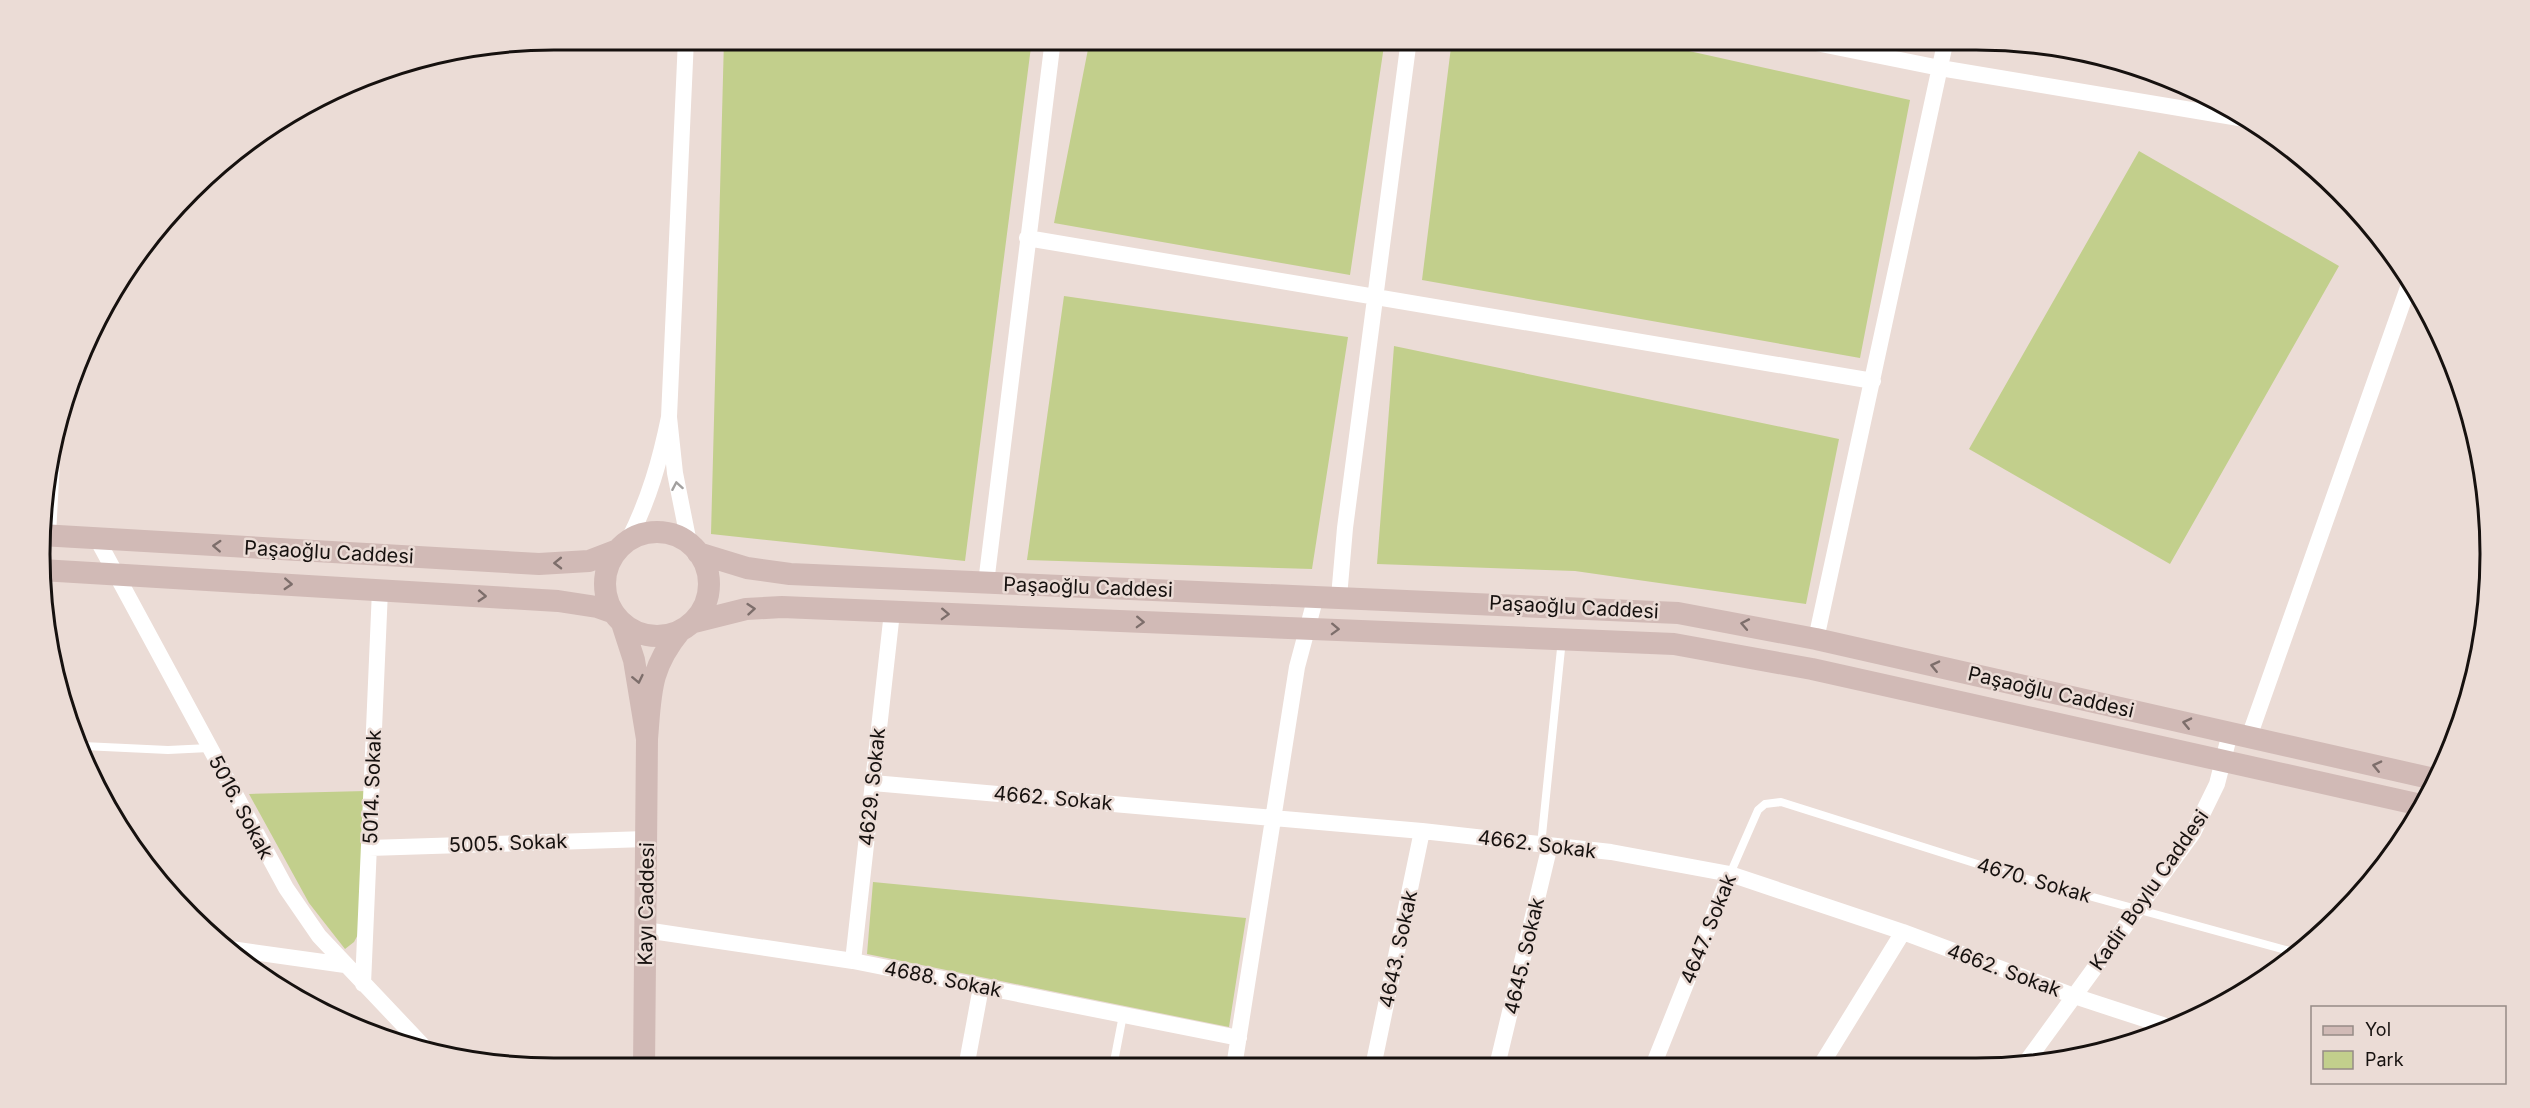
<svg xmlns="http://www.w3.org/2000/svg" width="2530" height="1108" viewBox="0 0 2530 1108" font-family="Inter,sans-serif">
<rect width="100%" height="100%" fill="#ebdcd6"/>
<!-- green -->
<path fill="#c2cf8c" d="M724 39H1032L965 561 711 534Z
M1090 39H1385L1350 275 1054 223Z
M1452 39H1635L1910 100 1860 358 1422 280Z
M2139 151 2339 266 2170 564 1969 449Z
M1064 296 1348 337 1312 569 1027 560Z
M1394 346 1839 439 1806 604 1575 571 1377 564Z
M366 791 363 925 354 942 345 949 309 903 249 794Z
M873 882 1246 918 1229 1027 867 954Z"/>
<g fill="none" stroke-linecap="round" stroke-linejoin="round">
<!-- lane -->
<path stroke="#fff" stroke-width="8" d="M83 746 168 750 209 748
M1541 845 1562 639
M1730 874 1758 810 1765 804 1781 802 2009 874 2297 953
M392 1042 415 1037
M1113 1067 1123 1015"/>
<!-- street -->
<path stroke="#fff" stroke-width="16" d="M1796 39 1940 68 2251 120
M1027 238 1873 381
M669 417 686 39
M48 535 53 442
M97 539 286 888 319 936 425 1048
M629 539C649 499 660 461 669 417L675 473 689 543
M986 583 1053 39
M1339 597 1345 528 1409 39
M1816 639 1946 39
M2249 737 2410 282
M873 783 1422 831 1611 852 1730 874 1903 932 2074 996 2175 1029
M369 848 646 839
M645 930 853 961 1239 1038
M224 948 345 965
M853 961 892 612
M363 984 380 590
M1821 1065 1903 932
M2024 1065 2193 833 2217 784 2230 733
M1497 1066 1550 845
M1653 1066 1730 874
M1234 1067 1297 667 1316 596
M1373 1067 1422 831
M966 1068 981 987"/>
<!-- secondary -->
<path stroke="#d1bab6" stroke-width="22" d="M605 584a52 52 0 1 1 104 0a52 52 0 1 1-104 0Z
M41 535 539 564 589 561 615 551
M698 553 747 568 790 574 1678 613 1816 639 2434 779
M41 570 558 601 597 607 614 613
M694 622 746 609 782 607 1674 644 1812 669 2421 805
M622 623 634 660 647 739C651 693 649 669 680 631
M644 1069 647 739"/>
</g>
<!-- one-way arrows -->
<defs><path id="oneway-chevron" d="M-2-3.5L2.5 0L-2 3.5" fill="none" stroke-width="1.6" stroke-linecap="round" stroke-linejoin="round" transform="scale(1.5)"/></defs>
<use stroke="#a2a09f" href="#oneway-chevron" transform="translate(677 486) rotate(-100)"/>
<g stroke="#7d6e6b">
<use href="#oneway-chevron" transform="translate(217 546) rotate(-177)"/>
<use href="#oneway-chevron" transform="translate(558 563) rotate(179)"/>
<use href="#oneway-chevron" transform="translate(288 584) rotate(3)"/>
<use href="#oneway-chevron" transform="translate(482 596) rotate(3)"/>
<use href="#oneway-chevron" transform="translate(751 609) rotate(-5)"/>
<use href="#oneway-chevron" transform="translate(945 614) rotate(2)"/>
<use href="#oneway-chevron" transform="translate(1140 622) rotate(2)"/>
<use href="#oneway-chevron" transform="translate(1745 624) rotate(-169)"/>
<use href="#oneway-chevron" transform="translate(1335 629) rotate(2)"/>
<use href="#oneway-chevron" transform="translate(1935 666) rotate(-167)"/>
<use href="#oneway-chevron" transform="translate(638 679) rotate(78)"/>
<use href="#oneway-chevron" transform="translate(2187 723) rotate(-167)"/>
<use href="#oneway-chevron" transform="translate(2377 766) rotate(-167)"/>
</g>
<g text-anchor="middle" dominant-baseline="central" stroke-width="5" stroke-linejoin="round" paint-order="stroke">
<!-- street labels -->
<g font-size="20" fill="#16110f" stroke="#ebdcd6">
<text transform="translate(329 552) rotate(3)">Paşaoğlu Caddesi</text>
<text transform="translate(1088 587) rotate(2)">Paşaoğlu Caddesi</text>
<text transform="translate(1574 607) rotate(3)">Paşaoğlu Caddesi</text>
<text transform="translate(2051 692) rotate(13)">Paşaoğlu Caddesi</text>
<text transform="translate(372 787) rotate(-88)">5014. Sokak</text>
<text transform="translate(872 787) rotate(-84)">4629. Sokak</text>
<text transform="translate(1053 798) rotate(5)">4662. Sokak</text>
<text transform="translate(241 807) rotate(62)">5016. Sokak</text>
<text transform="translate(508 843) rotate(-2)">5005. Sokak</text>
<text transform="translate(1537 844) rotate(7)">4662. Sokak</text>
<text transform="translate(2034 880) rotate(16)">4670. Sokak</text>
<text transform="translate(2149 890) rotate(-55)">Kadir Boylu Caddesi</text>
<text transform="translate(646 904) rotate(-89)">Kayı Caddesi</text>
<text transform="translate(1708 929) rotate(-68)">4647. Sokak</text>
<text transform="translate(1398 949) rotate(-78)">4643. Sokak</text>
<text transform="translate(1524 956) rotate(-77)">4645. Sokak</text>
<text transform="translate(2004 970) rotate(20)">4662. Sokak</text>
<text transform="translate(943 979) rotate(11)">4688. Sokak</text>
</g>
</g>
<!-- crop -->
<path d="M0 0H2530V1108H0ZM554 50H1976A504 504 0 0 1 2480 554V554A504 504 0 0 1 1976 1058H554A504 504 0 0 1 50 554V554A504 504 0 0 1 554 50Z" fill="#ebdcd6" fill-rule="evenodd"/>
<path fill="none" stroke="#16110f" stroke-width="3" d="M554 50H1976A504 504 0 0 1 2480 554V554A504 504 0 0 1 1976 1058H554A504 504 0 0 1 50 554V554A504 504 0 0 1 554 50Z"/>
<!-- legend -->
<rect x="2311" y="1006" width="195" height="78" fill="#ebdcd6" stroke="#968b86" stroke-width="1.5"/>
<rect x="2323" y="1026" width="30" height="9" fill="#d1bab6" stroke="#968b86" stroke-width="1.5"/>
<text x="2365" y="1036" font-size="18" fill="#16110f">Yol</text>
<rect x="2323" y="1051" width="30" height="18" fill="#c2cf8c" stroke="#968b86" stroke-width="1.5"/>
<text x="2365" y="1066" font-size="18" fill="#16110f">Park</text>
</svg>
